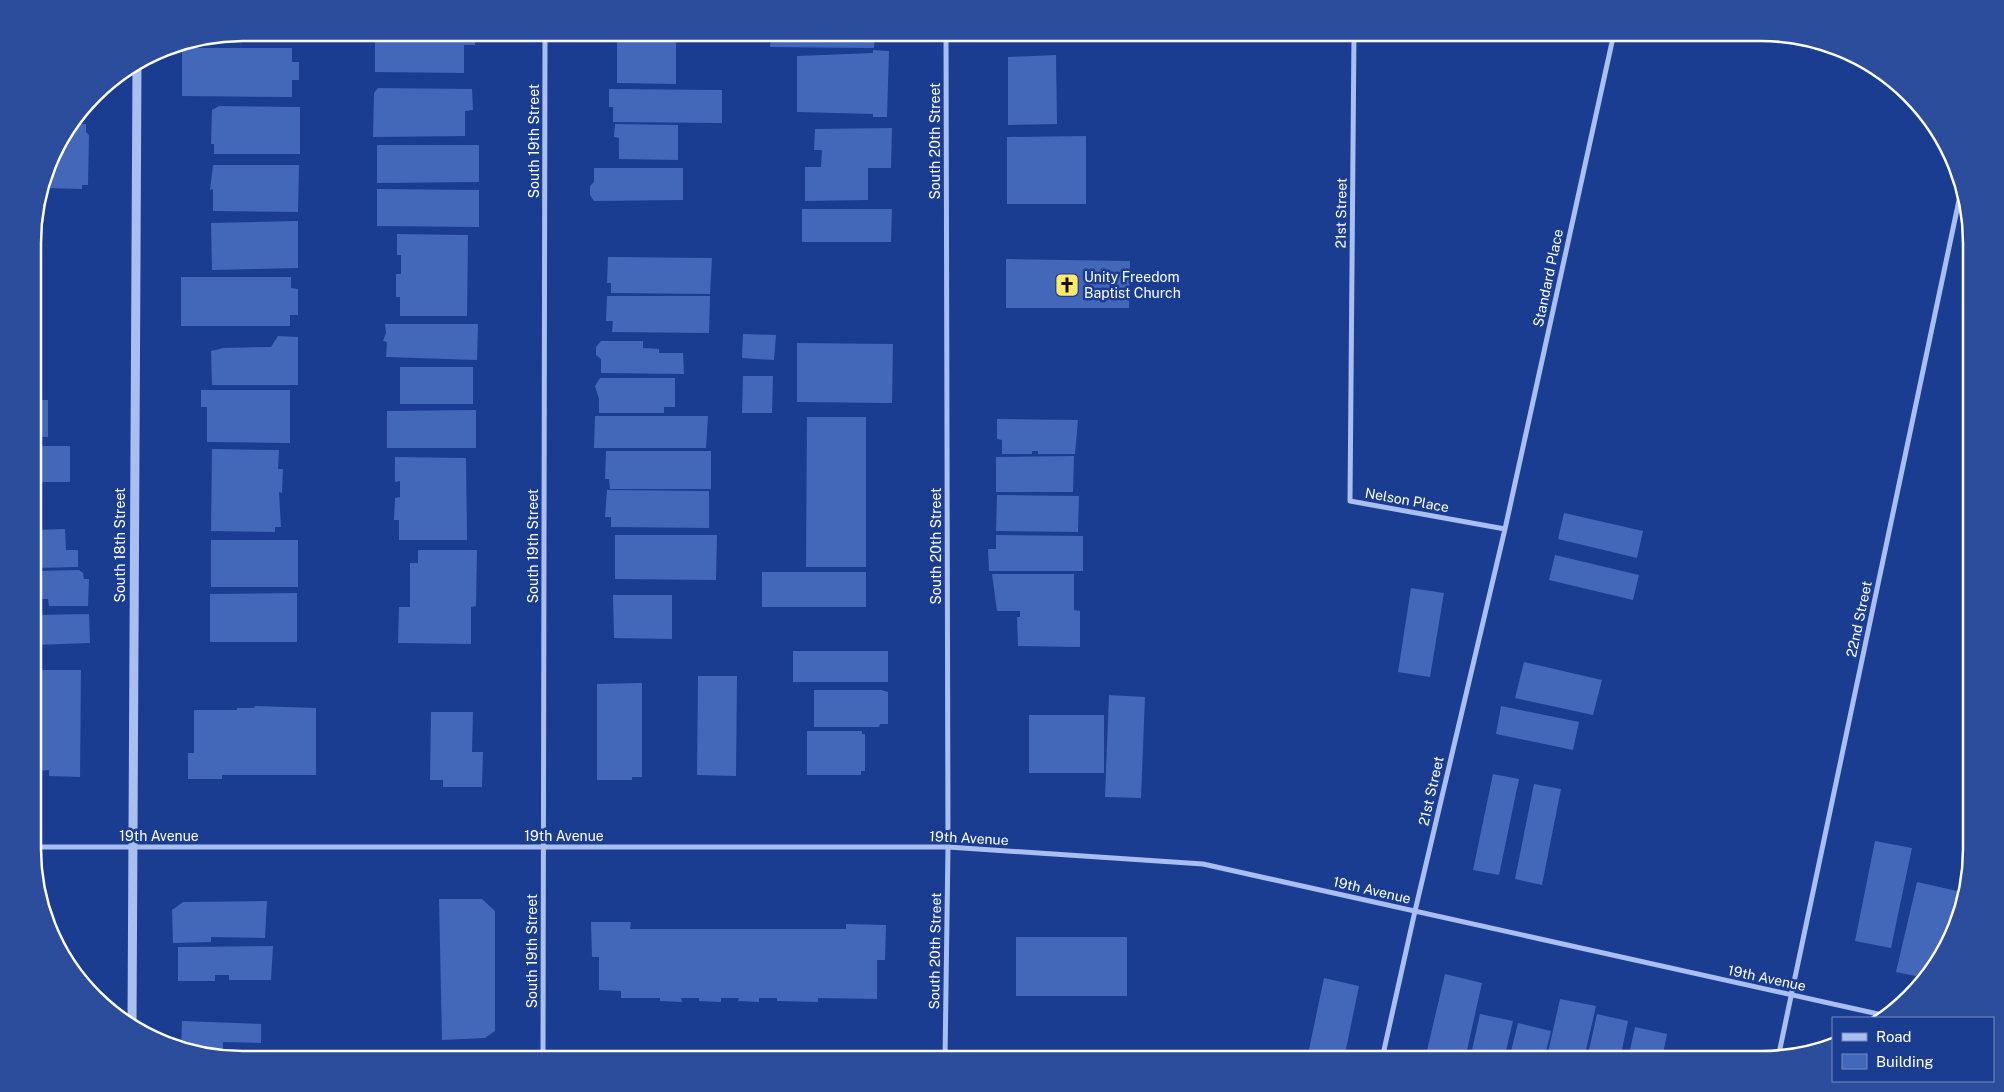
<svg xmlns="http://www.w3.org/2000/svg" width="2004" height="1092" viewBox="0 0 2004 1092" font-family="'Public Sans',sans-serif">
<rect width="100%" height="100%" fill="#1a3d92"/>
<!-- building -->
<path fill="#4367b9" d="M375 33H475V45H464V73L375 72Z
M617 33H676V84L617 83Z
M771 33H875L874 48 770 47Z
M182 48H292V62H299V80H292V97L182 96Z
M873 50 889 51 887 117H873V114L797 112V56L873 53Z
M1056 55 1057 124 1008 125V57Z
M378 88 472 89 473 110 465 111V136L373 137 374 93Z
M609 89 722 90V123L613 122V107H609Z
M219 106 300 107V154H214V144H211L212 110Z
M74 124H86V132L89 135 88 185H82V189L43 188 54 150Z
M615 124 678 125V160L619 159V138L614 137Z
M892 128 891 168H868V200L805 201V167H821L822 150H814L815 129Z
M1086 136V204H1007V137Z
M377 145H479V182L377 183Z
M213 165H299L298 212 213 211V189L210 190Z
M594 168H683V200L594 201 590 195V186L594 182Z
M377 189 479 190V227L377 226Z
M802 209H892L891 242H802Z
M298 221V268L212 270 211 223Z
M397 234 468 235 467 316H400V297H396V274H401V255H397Z
M608 257 712 258 710 294 611 293V283H607Z
M1006 259 1130 261 1129 308H1006Z
M181 277H291V288L298 289V315H290V326H181Z
M607 296H710L709 333 612 332 613 321H606Z
M385 324H478L477 360 386 357 387 342 383 341 386 333Z
M743 334 776 335 774 360 742 358Z
M278 336 298 337V385H212L211 351 223 348 271 347Z
M601 341H643V348L659 349V353H683L684 374 601 373V359L596 355V347Z
M797 343 893 344 892 403 797 402Z
M400 367H473V404H400Z
M743 376H773L772 413H742Z
M600 378H675V407H664V413H599V399L595 386Z
M201 390H290V443L207 442V407H201Z
M34 400H48V437H34Z
M476 410V448H387V411Z
M595 416H708L706 448H594Z
M807 417H866V567H806Z
M997 419 1078 420 1075 454H1038V451H1032V454H1002V440L997 439Z
M34 446H70V482H34Z
M212 449 279 450 278 469H283L282 493 279 492 281 527H275V532L211 531Z
M606 451H711V489H610L609 479H605Z
M1074 456 1073 492H996V457Z
M395 457 466 458 467 540H399V520H394L395 498 400 497V481L395 482Z
M607 490 709 491V528L611 527V517H605Z
M997 495 1079 496 1078 532 996 531Z
M1564 513 1643 531 1637 558 1558 539Z
M65 529 66 550H78V567L34 568V530Z
M615 535H717L716 580 615 579Z
M996 535 1083 536V571H989L988 549H996Z
M211 540H298V587H211Z
M418 550H477L476 606 471 607V644L398 643 399 607H410V563H418Z
M1555 555 1639 575 1633 600 1549 580Z
M79 570 83 573 84 579H89L88 606H49L48 599H34V571Z
M762 572H866V607H762Z
M992 574H1074V610L1080 611V647L1018 646 1017 617H1020V611H997Z
M1411 588 1444 593 1430 677 1398 672Z
M297 593V642H210V594Z
M613 595H672V639L614 638Z
M89 614 90 643 34 645V615Z
M793 651H888V682H793Z
M1524 662 1602 680 1593 715 1515 698Z
M38 670H81L80 777 49 776V770L38 771Z
M698 676H737L736 776 697 775Z
M642 683V777H632V780H597V684Z
M814 690H881L888 692V724H880L879 727H814Z
M1109 695 1145 697 1141 798 1105 797Z
M255 706 316 708V775H222V779H188V753H194V710H237V708H254Z
M1501 706 1579 722 1573 750 1496 734Z
M431 712H473L472 752H483L482 787H443V780H430Z
M1029 715H1104V773H1029Z
M807 731H862V734H865V771H861V775H807Z
M1493 774 1519 779 1499 875 1473 870Z
M1534 784 1561 789 1542 885 1515 879Z
M1875 841 1912 848 1891 948 1855 941Z
M1917 882 1962 892 1943 954 1925 978 1896 972Z
M439 899H482L495 911V1031L485 1038 442 1040Z
M267 901 265 938 211 937V942L173 943 172 910 183 902Z
M591 922H631L630 929H846V924L886 925 885 960H877V999L818 998V1002L777 1001V998H759V1002L738 1001 739 998H721V1002L699 1001V998H681L682 1002 660 1001V998H621V991L599 990V957H592Z
M1016 937H1127V996H1016Z
M273 946 271 980H229V975H215V981H178V947Z
M1445 974 1482 983 1465 1059H1425Z
M1324 978 1359 986 1344 1059H1307Z
M1560 999 1596 1006 1584 1059 1547 1057Z
M1480 1014 1513 1021 1504 1059H1470Z
M1597 1014 1628 1021 1620 1059H1587Z
M182 1021 261 1024V1043L223 1042V1057L189 1052 181 1049Z
M1518 1023 1551 1031 1544 1059H1509Z
M1635 1027 1667 1034 1662 1059H1628Z"/>
<g fill="none" stroke-linecap="round" stroke-linejoin="round">
<!-- minor -->
<path stroke="#a9bfef" stroke-width="5" d="M1354 33 1350 501 1505 529
M34 847H948L1203 864 1887 1016
M1778 1058 1962 186
M543 1059 545 33
M945 1059 948 847 946 33
M1382 1059 1415 911 1505 529 1614 33"/>
<!-- tertiary -->
<path stroke="#a9bfef" stroke-width="9" d="M132 1025 137 65"/>
</g>
<!-- icons -->
<defs>
<g id="church-square" transform="scale(1.25)"><rect x="-9" y="-9" width="18" height="18" rx="4" fill="#ffe967" stroke="#1a3d92"/><path d="M-1.2-6h2.4v3.5h3.3v2.4h-3.3V6h-2.4V-.1h-3.3v-2.4h3.3Z" fill="#111"/></g>
</defs>
<g fill-rule="evenodd">
<use href="#church-square" x="1067" y="285"/>
</g>
<g text-anchor="middle" dominant-baseline="central" stroke-width="5" stroke-linejoin="round" paint-order="stroke">
<!-- street labels -->
<g font-size="14" fill="#fff" stroke="#1a3d92">
<text transform="translate(534 141) rotate(-90)">South 19th Street</text>
<text transform="translate(935 141) rotate(-90)">South 20th Street</text>
<text transform="translate(1341 213) rotate(-89)">21st Street</text>
<text transform="translate(1548 278) rotate(-78)">Standard Place</text>
<text transform="translate(1407 500) rotate(10)">Nelson Place</text>
<text transform="translate(120 545) rotate(-90)">South 18th Street</text>
<text transform="translate(533 546) rotate(-90)">South 19th Street</text>
<text transform="translate(936 546) rotate(-90)">South 20th Street</text>
<text transform="translate(1859 619) rotate(-78)">22nd Street</text>
<text transform="translate(1431 791) rotate(-77)">21st Street</text>
<text x="159" y="836">19th Avenue</text>
<text x="564" y="836">19th Avenue</text>
<text transform="translate(969 838) rotate(3)">19th Avenue</text>
<text transform="translate(1372 890) rotate(13)">19th Avenue</text>
<text transform="translate(532 951) rotate(-90)">South 19th Street</text>
<text transform="translate(935 951) rotate(-89)">South 20th Street</text>
<text transform="translate(1767 978) rotate(12)">19th Avenue</text>
</g>
<!-- poi labels -->
<g font-size="14" fill="#fff" stroke="#1a3d92" text-anchor="start">
<text x="1084" y="277">Unity Freedom<tspan x="1084" dy="16">Baptist Church</tspan></text>
</g>
</g>
<!-- crop -->
<path d="M0 0H2004V1092H0ZM243 41H1761A202 202 0 0 1 1963 243V849A202 202 0 0 1 1761 1051H243A202 202 0 0 1 41 849V243A202 202 0 0 1 243 41Z" fill="#2c4d9b" fill-rule="evenodd"/>
<path fill="none" stroke="#fff" stroke-width="2.5" d="M243 41H1761A202 202 0 0 1 1963 243V849A202 202 0 0 1 1761 1051H243A202 202 0 0 1 41 849V243A202 202 0 0 1 243 41Z"/>
<!-- legend -->
<rect x="1832" y="1017" width="162" height="65" fill="#1a3d92" stroke="#768bbe"/>
<rect x="1842" y="1033" width="25" height="8" fill="#a9bfef" stroke="#768bbe"/>
<text x="1876" y="1042" font-size="15" fill="#ffffff">Road</text>
<rect x="1842" y="1054" width="25" height="15" fill="#4367b9" stroke="#768bbe"/>
<text x="1876" y="1067" font-size="15" fill="#ffffff">Building</text>
</svg>
